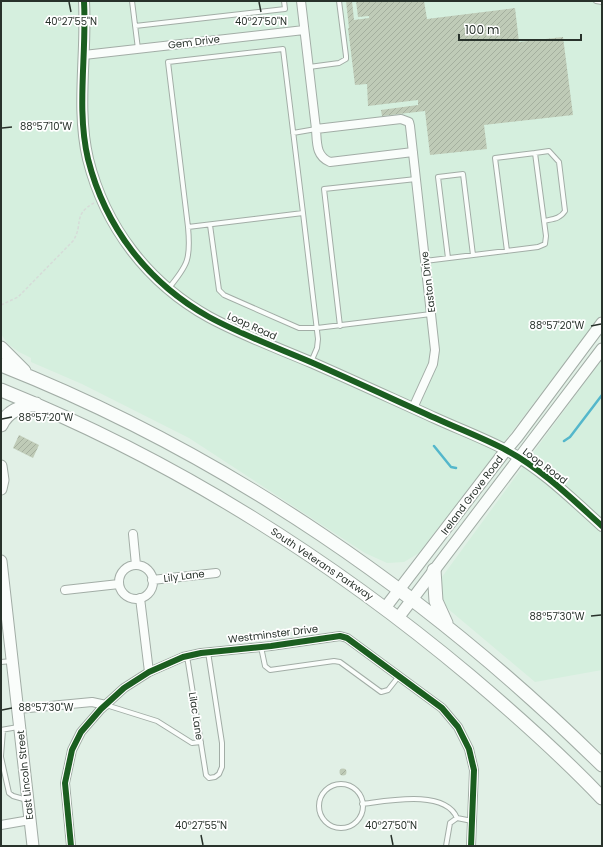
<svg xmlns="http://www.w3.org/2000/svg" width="603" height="847" viewBox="0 0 603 847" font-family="Poppins,sans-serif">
<defs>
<pattern id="building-hatch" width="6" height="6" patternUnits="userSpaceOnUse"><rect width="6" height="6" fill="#bfcbb7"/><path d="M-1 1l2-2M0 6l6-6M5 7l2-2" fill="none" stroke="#a4af9e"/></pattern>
</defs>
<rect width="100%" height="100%" fill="#e1f0e6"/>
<!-- built -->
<path fill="#d5efde" d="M1 1H602V314L419 553 404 562 387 563 365 553 189 438 82 384 31 362V358L19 352 8 344 1 334Z
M602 359V670L535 682 447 608 442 596 439 581Z"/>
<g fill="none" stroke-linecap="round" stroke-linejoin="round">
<!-- stream -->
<path stroke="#54b7cb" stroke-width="2.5" d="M564 441 570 437 602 395
M434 446 451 467 456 468"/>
</g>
<!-- building -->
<path fill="url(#building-hatch)" d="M346 1H352L354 20 369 18V16L358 17 356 1H424L427 19 515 8 519 42 563 37 573 115 484 125 487 149 430 155 425 111 382 116 381 110 418 105V100L368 106 367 84 355 85 348 28H349Z
M19 435 39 445 33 458 13 448Z
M339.5 772a3.5 3.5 0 1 1 7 0a3.5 3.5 0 1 1-7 0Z"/>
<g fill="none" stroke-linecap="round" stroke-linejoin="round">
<!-- service casing -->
<g stroke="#a2ada6" stroke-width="6">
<path id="service" d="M132 1 138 49
M596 1 602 2
M135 26 285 9 284 1
M309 67 339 63 346 59V56L339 1
M293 133 316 129
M535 153 549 151 559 162 565 211C560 219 553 219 544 221
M210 225 219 290 224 295 299 328H317L431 314
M188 227 168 62 283 49 303 213
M448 258 438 177 463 174 473 255
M425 261 538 247 545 244 546 236 535 153 495 158 507 251
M168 289C188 265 191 259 188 227L303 213 318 339 317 348 311 362
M340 326 324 189 416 179
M261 647 265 666 270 670 334 661 340 662 381 692 388 690 399 676
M187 656 206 775 209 778 215 777 219 774 222 767V743L208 652
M1 662 12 661
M106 705 157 721 192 743 201 742
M1 730 18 727
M1 756 3 730
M1 757 9 793 13 796 27 800
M319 806a22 22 0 1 1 44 0a22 22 0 1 1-44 0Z
M362 804C387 801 445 789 457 818
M446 846 450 823 457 818 472 821"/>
</g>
<!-- minor casing -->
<g stroke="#a2ada6" stroke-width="10">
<path id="minor" d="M301 1 316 129
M84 55 304 30
M413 152 330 162C316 156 317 144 316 129L401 119 409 122 410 126 435 350 433 364 413 408
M133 534 136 565
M119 582a17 17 0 1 1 34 0a17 17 0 1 1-34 0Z
M152 580 216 573
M65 590 119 584
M140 598 149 672
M18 709 92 702 106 705
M1 825 30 820
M71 846 65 783 72 750 81 732 101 709 124 688 149 672 183 657 201 653 271 646 340 636 347 638 442 708 458 727 469 749 474 770 471 846"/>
</g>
<!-- tertiary casing -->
<g stroke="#a2ada6" stroke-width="12">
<path id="tertiary" d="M84 1C87 54 76 108 88 159 105 227 148 283 209 317 242 335 278 348 313 363 354 381 395 400 435 418 459 429 483 438 506 450 542 469 572 499 602 526"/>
</g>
<!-- secondary casing -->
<g stroke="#a2ada6" stroke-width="13">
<path id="secondary" d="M1 466 3 480 1 489
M1 561 33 846
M385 608 506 450 517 437 602 323
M398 618 602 349"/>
</g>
<!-- trunk casing -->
<g stroke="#a2ada6" stroke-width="15">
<path id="trunk" d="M1 348 24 371
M1 365C226 454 430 595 602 765
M1 390C172 459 329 558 470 676 516 715 561 755 602 798
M1 425C8 410 21 407 36 404
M434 570 436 601 446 623"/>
</g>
<!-- path -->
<path stroke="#d6dbd8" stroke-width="1.5" stroke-dasharray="3 2" stroke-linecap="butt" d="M1 305 18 297 24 291 73 241C84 224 72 215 94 203"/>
<!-- service -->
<use href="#service" stroke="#fafdfb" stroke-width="4"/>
<!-- minor -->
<use href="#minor" stroke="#fafdfb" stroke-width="8"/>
<!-- tertiary -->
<use href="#tertiary" stroke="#fafdfb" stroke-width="10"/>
<!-- secondary -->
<use href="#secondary" stroke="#fafdfb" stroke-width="11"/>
<!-- trunk -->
<use href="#trunk" stroke="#fafdfb" stroke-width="13"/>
<!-- cycleway casing -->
<g stroke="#fff" stroke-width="8">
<path id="cycleway" d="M84 1C87 54 76 108 88 159 105 227 148 283 209 317 242 335 278 348 313 363 354 381 395 400 435 418 459 429 483 438 506 450 542 469 572 499 602 526
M71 846 65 783 72 750 81 732 101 709 124 688 149 672 183 657 201 653 271 646 340 636 347 638 442 708 458 727 469 749 474 770 471 846"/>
</g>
<!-- cycleway -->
<use href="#cycleway" stroke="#1b5e20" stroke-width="6"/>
</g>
<!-- ticks -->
<path fill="none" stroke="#28322b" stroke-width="1.5" d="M69 2 71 12M259 2 261 12M2 128 12 127M591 326 601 324M2 419 12 417M591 616 601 615M2 710 12 708M201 835 203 845M391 835 393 845"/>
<g text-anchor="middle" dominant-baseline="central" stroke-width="3.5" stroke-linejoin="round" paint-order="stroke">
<!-- street labels -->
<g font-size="10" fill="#28322b" stroke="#fff">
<text transform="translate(194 42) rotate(-7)">Gem Drive</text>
<text transform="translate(428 282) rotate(-97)">Easton Drive</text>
<text transform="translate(252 326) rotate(24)">Loop Road</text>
<text transform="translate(545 466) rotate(37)">Loop Road</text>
<text transform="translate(472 495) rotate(-53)">Ireland Grove Road</text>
<text transform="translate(322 564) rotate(34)">South Veterans Parkway</text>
<text transform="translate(184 576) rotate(-7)">Lily Lane</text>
<text transform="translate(273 634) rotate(-7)">Westminster Drive</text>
<text transform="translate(196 716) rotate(81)">Lilac Lane</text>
<text transform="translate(25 775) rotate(-96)">East Lincoln Street</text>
</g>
</g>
<g font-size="10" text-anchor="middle" fill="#28322b" stroke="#fff" stroke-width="3.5" stroke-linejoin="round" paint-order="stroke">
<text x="71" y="25">40°27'55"N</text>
<text x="261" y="25">40°27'50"N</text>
<text x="46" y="130">88°57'10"W</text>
<text x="557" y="329">88°57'20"W</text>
<text x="46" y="421">88°57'20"W</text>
<text x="557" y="620">88°57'30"W</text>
<text x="46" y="711">88°57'30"W</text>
<text x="201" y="829">40°27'55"N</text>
<text x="391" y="829">40°27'50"N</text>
</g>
<!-- border -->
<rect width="603" height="847" fill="none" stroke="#28322b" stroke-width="4"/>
<!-- scale -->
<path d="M459 34v6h122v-6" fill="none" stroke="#28322b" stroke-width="2"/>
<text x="465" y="34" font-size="12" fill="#28322b" stroke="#ffffff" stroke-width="3" paint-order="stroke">100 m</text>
</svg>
